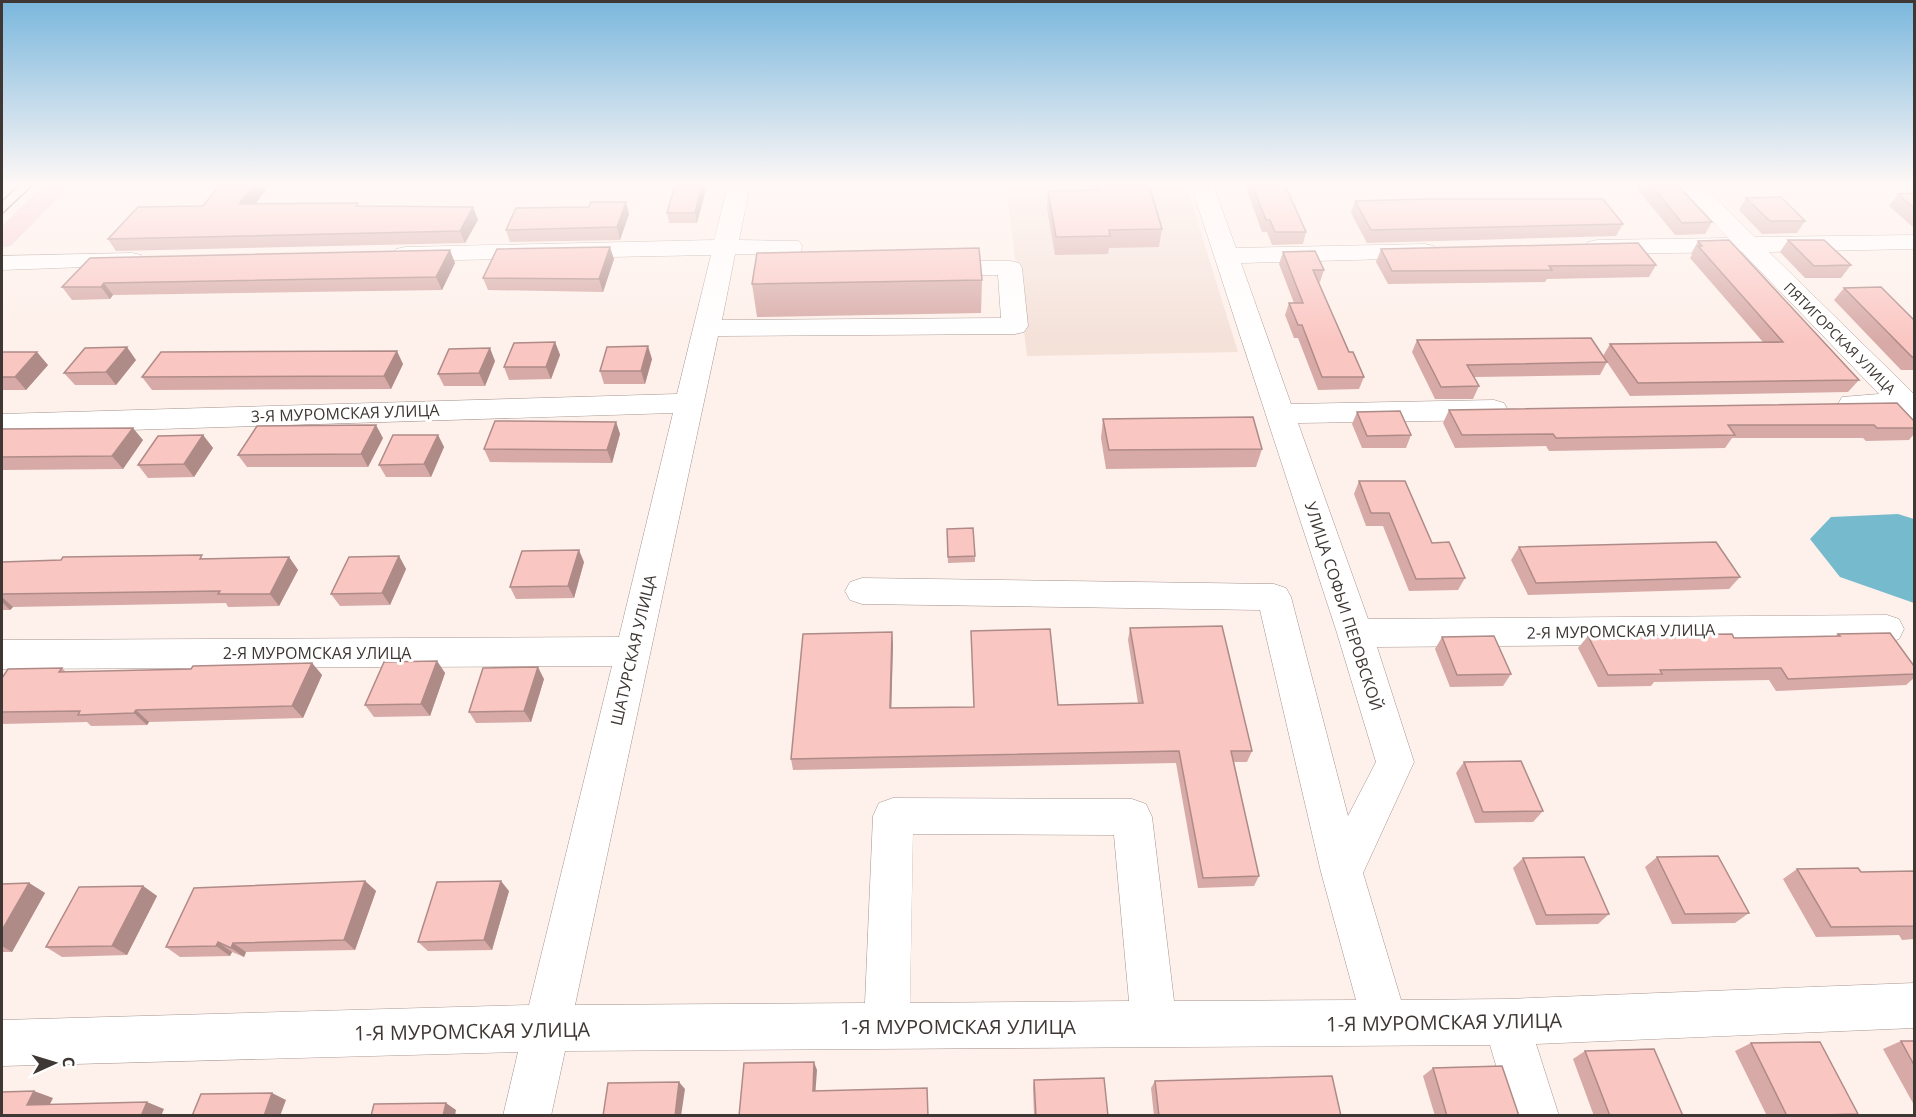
<svg xmlns="http://www.w3.org/2000/svg" width="1916" height="1117" viewBox="0 0 1916 1117" font-family="'Open Sans',sans-serif">
<rect width="100%" height="100%" fill="#fef0ea"/>
<!-- built -->
<path fill="#f4e1d8" d="M1006 185H1186L1238 352 1027 356Z"/>
<!-- water -->
<path fill="#76bbcd" d="M1898 514 1914 519V603L1840 577 1810 539 1831 517Z"/>
<g fill="none" stroke-linecap="round" stroke-linejoin="round">
<!-- minor casing -->
<g stroke="#a5958e" stroke-width="1">
<path id="minor" d="M728 185H750L739 240 799 241 802 246 800 261 821 264 825 269 821 274C807 278 791 278 777 274L773 269 776 254H735L722 320 1001 318 998 275H935L926 273 923 268 926 263 935 261H1010L1019 263 1022 268 1028 326 1024 332 1015 334 718 336 575 1005 865 1003 873 816 879 803 893 798 1132 799 1146 804 1152 817 1174 1001 1356 1000 1321 872 1260 610 862 604 850 600 845 591 850 582 862 578 1274 584 1286 588 1291 597 1348 816 1376 762 1337 633 1191 185H1213L1236 248 1425 244 1434 246 1437 251 1434 256 1425 258 1241 263 1291 404 1494 400 1504 403 1508 410 1504 417 1494 420 1298 423 1368 619 1887 615 1899 619 1904 629 1899 639 1887 643 1377 647 1414 762 1363 873 1401 1000 1506 999 1914 983V1028L1536 1044 1559 1116H1511L1490 1045 565 1051 551 1116H503L518 1052 2 1066V1020L529 1005 612 666 2 669V640L619 637 673 413 2 434V414L677 394 711 255 405 261 396 259 393 254 396 249 405 247 714 240ZM913 834 1114 835 1129 1001 910 1003Z
M1679 185H1703L1755 237 1914 235V249L1769 252 1914 394V422L1904 420 1897 413H1852L1842 411 1838 404 1842 397 1879 394 1742 252 1597 254 1588 252 1585 247 1588 242 1597 240 1728 238Z
M132 253 141 255 144 260 141 265 2 270V256Z"/>
</g>
<!-- major casing -->
<g stroke="#d5d3d2" stroke-width="1">
<path id="major" d="M45 185H70L11 245 2 247V227Z"/>
</g>
<!-- minor -->
<use href="#minor" fill="#fff" fill-rule="evenodd"/>
<!-- major -->
<use href="#major" fill="#faced5" fill-rule="evenodd"/>
<!-- tram -->
<path stroke="#524a47" stroke-width="1.5" d="M2 201 19 185
M2 214 33 185"/>
</g>
<!-- wall -->
<path fill="#d7aaa7" d="M675 185H707L697 223H669L667 213Z
M1096 185H1149L1162 229 1159 247 1109 248 1108 254 1055 255 1047 209 1048 191 1096 190Z
M1245 185H1285L1306 232 1303 244 1272 245 1267 232H1262Z
M1634 185H1682L1680 188 1712 222 1705 234 1675 235Z
M1914 193V228L1889 206 1898 194Z
M1746 198 1805 221 1797 233 1762 234 1739 210Z
M1355 201 1623 224 1616 236 1367 243 1351 213Z
M256 204 359 207 478 220 465 243 116 251 108 239 203 206Z
M629 214 620 240 510 242 506 230Z
M1788 240 1851 265 1841 278H1805L1780 252Z
M1698 241 1859 380 1848 392 1630 396 1607 362 1600 375 1474 377 1479 386 1473 399H1435L1412 352 1417 340 1603 356 1610 344 1763 342 1690 258 1692 255 1691 254Z
M1381 249 1656 265 1649 277 1547 279 1545 282 1388 284 1376 262Z
M1283 252 1324 270 1320 282H1319L1349 352 1364 377 1359 389 1318 390 1298 338H1294L1285 315 1289 303H1294L1279 264Z
M90 258 455 263 442 290 113 295 110 299 72 300 62 287Z
M614 259 603 292 488 290 483 278Z
M982 280 981 313 757 317 752 284Z
M1844 288 1914 320V370H1901L1834 300Z
M555 342 560 355 551 379 509 380 504 367Z
M2 352 48 365 26 390H2Z
M652 359 645 384H604L600 371Z
M136 360 116 385H75L64 373Z
M495 361 485 386H444L438 374Z
M403 364 391 389 152 390 142 377Z
M1449 410 1914 421V434L1909 440 1866 441 1863 438H1732L1725 448 1549 451 1546 446 1455 448 1443 423Z
M1357 412 1411 435 1406 448H1362L1352 424Z
M1103 419 1262 449 1256 467 1106 469 1101 438Z
M616 422 620 434 612 463 490 462 484 449Z
M2 429 143 440 123 469 2 470Z
M203 435 213 448 194 477 148 478 138 465Z
M438 435 444 447 431 477H386L379 465Z
M383 438 368 467H247L238 455Z
M1359 481 1465 578 1458 590 1409 591 1383 526H1366L1354 494Z
M947 529 975 556V562L948 563Z
M1519 547 1740 577 1729 589 1528 595 1511 560Z
M399 556 406 569 390 605 340 606 331 594Z
M289 557 298 570 279 606 228 607 226 603 13 607 10 610H2V562Z
M584 562 574 598 516 599 510 587Z
M1130 628 1252 751 1247 762H1234L1259 876 1254 886 1198 888 1176 763 793 770 791 759 893 644 891 708 974 707 971 631 1058 705 1138 703 1128 640Z
M1838 634 1914 666V678L1906 685 1776 691 1769 680 1654 682 1651 686 1598 687 1578 648 1588 636 1734 638 1835 636Z
M1442 637 1511 674 1503 686 1450 687 1435 649Z
M437 661 445 673 430 716 374 717 365 705Z
M312 663 322 675 303 718 149 722 147 725 91 726 87 722 2 724V678L62 668 66 672 191 669Z
M544 679 531 722 476 723 469 712Z
M1464 762 1543 811 1533 822 1475 823 1456 773Z
M1657 857 1749 913 1735 923 1672 924 1645 867Z
M1523 858 1609 914 1598 924 1536 925 1513 868Z
M1797 869 1861 872 1914 871V939L1902 940 1899 935 1816 937 1783 879Z
M365 881 376 891 355 950 246 952 244 957 232 952 230 956 180 957 166 947Z
M29 883 45 893 12 952H2V884Z
M143 886 157 896 127 955 62 957 46 947Z
M509 891 492 950 428 951 418 942Z
M1901 1041H1914V1105L1883 1049Z
M1751 1043 1858 1114 1855 1116H1767L1735 1051Z
M1585 1051 1683 1116H1594L1573 1059Z
M1433 1068 1519 1116H1435L1423 1076Z
M1034 1080 1108 1116H1034L1033 1088Z
M1155 1081 1341 1116H1154L1151 1088Z"/>
<!-- shaded-wall -->
<path fill="#af8b88" d="M254 185H270L246 216 239 204Z
M702 185H707L697 223 695 213Z
M626 202 629 214 620 240 617 227Z
M473 207 478 220 465 243 460 231Z
M610 247 614 259 603 292 599 279Z
M450 250 455 263 442 290 436 277Z
M104 283 113 295 110 299 101 287Z
M555 342 560 355 551 379 546 367Z
M648 346 652 359 645 384 641 371Z
M127 347 136 360 116 385 106 372Z
M490 348 495 361 485 386 479 373Z
M397 351 403 364 391 389 384 376Z
M37 352 48 365 26 390 15 377Z
M616 422 620 434 612 463 607 450Z
M376 425 383 438 368 467 361 454Z
M133 428 143 440 123 469 112 456Z
M203 435 213 448 194 477 184 464Z
M438 435 444 447 431 477 424 464Z
M579 550 584 562 574 598 568 586Z
M399 556 406 569 390 605 382 593Z
M289 557 298 570 279 606 270 594Z
M2 597 13 607 10 610 2 602Z
M892 632 893 644 891 720 890 708Z
M437 661 445 673 430 716 421 704Z
M312 663 322 675 303 718 292 706Z
M538 667 544 679 531 722 524 711Z
M136 710 149 722 147 725 134 713Z
M365 881 376 891 355 950 344 940Z
M501 881 509 891 492 950 484 940Z
M29 883 45 893 12 952 2 946V930Z
M143 886 157 896 127 955 112 946Z
M218 942 232 952 230 956 216 946Z
M233 943 246 952 244 957 231 948Z
M814 1062 817 1070 815 1098 813 1091Z
M679 1082 685 1089 681 1116H675Z
M34 1091 53 1098 46 1112 27 1105Z
M272 1093 286 1100 280 1116H264Z
M147 1102 164 1109 161 1116H141Z
M446 1103 456 1110 455 1116H443Z"/>
<!-- building -->
<path fill="#fac6c2" stroke="#af8b88" stroke-width="1.5" d="M220 185H254L239 204 358 203 356 206 473 207 460 231 108 239 138 207 203 206Z
M675 185H702L695 213H667Z
M1097 185H1149L1162 229 1109 230 1110 236 1056 237 1048 191 1098 190Z
M1252 185H1285L1306 232H1275L1270 220H1266Z
M1651 185H1681L1679 187 1712 222 1682 223Z
M1914 193V208L1898 194Z
M1781 197 1805 221H1770L1746 198Z
M1426 199H1603L1623 224 1371 230 1355 201Z
M591 202H626L617 227 506 230 516 208 589 207Z
M1729 240 1859 380 1638 383 1610 344 1783 342 1698 246H1702L1698 241Z
M1788 240H1824L1851 265 1814 266Z
M1638 243 1656 265 1549 266 1552 270 1392 271 1381 249Z
M610 247 599 279 483 278 497 249Z
M979 248 982 280 752 284 757 253Z
M450 250 436 277 104 283 101 287H62L90 258Z
M1315 251 1324 270H1313L1349 352H1353L1364 377H1322L1302 325H1298L1289 303H1303L1283 252Z
M1881 287 1914 320V357H1912L1844 288Z
M1591 338 1607 362 1467 365 1479 386 1441 387 1417 340Z
M555 342 546 367H504L514 343Z
M648 346 641 371H600L607 347Z
M127 347 106 372 64 373 85 348Z
M490 348 479 373 438 374 449 349Z
M397 351 384 376 142 377 161 352Z
M2 352H37L15 377H2Z
M1897 403 1914 421V428H1877L1874 425H1728L1735 435 1556 438 1553 434 1462 435 1449 410Z
M1400 411 1411 435 1367 436 1357 412Z
M1253 417 1262 449 1109 450 1103 419Z
M495 421 616 422 607 450 484 449Z
M376 425 361 454 238 455 257 426Z
M133 428 112 456 2 457V429Z
M203 435 184 464 138 465 158 436Z
M393 435H438L424 464 379 465Z
M1359 481H1405L1432 543 1449 542 1465 578 1416 579 1389 513H1371Z
M973 528 975 556 948 557 947 529Z
M1716 542 1740 577 1536 583 1519 547Z
M579 550 568 586 510 587 522 551Z
M202 555 200 559 289 557 270 594H218L220 591 2 594V562L61 560 63 557Z
M399 556 382 593 331 594 349 557Z
M1222 626 1252 751H1231L1259 876 1203 878 1179 751 791 759 803 634 892 632 890 708 974 707 971 631 1050 629 1058 705 1143 703 1130 628Z
M1890 633 1914 666V674L1788 679 1781 668 1660 670 1662 674 1608 675 1588 636 1732 634 1734 638 1840 636 1838 634Z
M1494 636 1511 674 1457 675 1442 637Z
M437 661 421 704 365 705 384 662Z
M312 663 292 706 136 710 134 713 78 715 80 711 2 712V678L8 669 62 668 59 672 191 669 193 666Z
M538 667 524 711 469 712 483 668Z
M1521 761 1543 811 1483 812 1464 762Z
M1718 856 1749 913 1685 914 1657 857Z
M1584 857 1609 914 1546 915 1523 858Z
M1858 868 1861 872 1914 871V926L1831 927 1797 869Z
M365 881 344 940 233 943 231 948 218 942 216 946 166 947 194 888Z
M501 881 484 940 418 942 437 882Z
M29 883 2 930V884Z
M143 886 112 946 46 947 79 887Z
M1901 1041H1914V1065Z
M1820 1042 1858 1114 1787 1116 1751 1043Z
M1654 1049 1683 1116H1610L1585 1051Z
M814 1062 813 1091 927 1088 928 1116H739L744 1063Z
M1502 1066 1519 1116H1447L1433 1068Z
M1332 1076 1341 1116H1159L1155 1081Z
M1104 1078 1108 1116H1036L1034 1080Z
M679 1082 675 1116H603L608 1083Z
M34 1091 27 1105 147 1102 141 1116H2V1092Z
M272 1093 264 1116H192L201 1094Z
M446 1103 443 1116H371L374 1104Z"/>
<!-- sky -->
<linearGradient id="sky" x2="0" y2="1"><stop stop-color="#7ab7dd"/><stop offset="0.54" stop-color="#fff8f6"/><stop offset="1" stop-color="#fff8f6" stop-opacity="0"/></linearGradient>
<rect width="1916" height="342" fill="url(#sky)"/>
<g text-anchor="middle" dominant-baseline="central" stroke-width="6" stroke-linejoin="round" paint-order="stroke">
<!-- far-street labels -->
<g font-size="14" fill="#3e3734" stroke="#fff">
<text transform="translate(1840 338) rotate(45)">ПЯТИГОРСКАЯ УЛИЦА</text>
</g>
<!-- street labels -->
<g font-size="16" fill="#3e3734" stroke="#fff">
<text transform="translate(345 413) rotate(-2)">3-Я МУРОМСКАЯ УЛИЦА</text>
<text transform="translate(1344 606) rotate(72)">УЛИЦА СОФЬИ ПЕРОВСКОЙ</text>
<text transform="translate(1621 631) rotate(-1)">2-Я МУРОМСКАЯ УЛИЦА</text>
<text transform="translate(633 650) rotate(-77)">ШАТУРСКАЯ УЛИЦА</text>
<text x="317" y="653">2-Я МУРОМСКАЯ УЛИЦА</text>
</g>
<!-- near-street labels -->
<g font-size="20" fill="#3e3734" stroke="#fff">
<text transform="translate(1444 1022) rotate(-1)">1-Я МУРОМСКАЯ УЛИЦА</text>
<text x="958" y="1026">1-Я МУРОМСКАЯ УЛИЦА</text>
<text transform="translate(472 1031) rotate(-1)">1-Я МУРОМСКАЯ УЛИЦА</text>
</g>
</g>
<!-- border -->
<rect width="1916" height="1117" fill="none" stroke="#3e3734" stroke-width="6"/>
<!-- north arrow -->
<g transform="translate(54 1063) rotate(86)" stroke="#ffffff" stroke-width="4.5" paint-order="stroke">
<path d="M0-4.5L10 22L0 15L-10 22Z" fill="#3e3734"/>
<text y="-9" font-size="16" font-weight="bold" text-anchor="middle" fill="#3e3734">С</text>
</g>
</svg>
